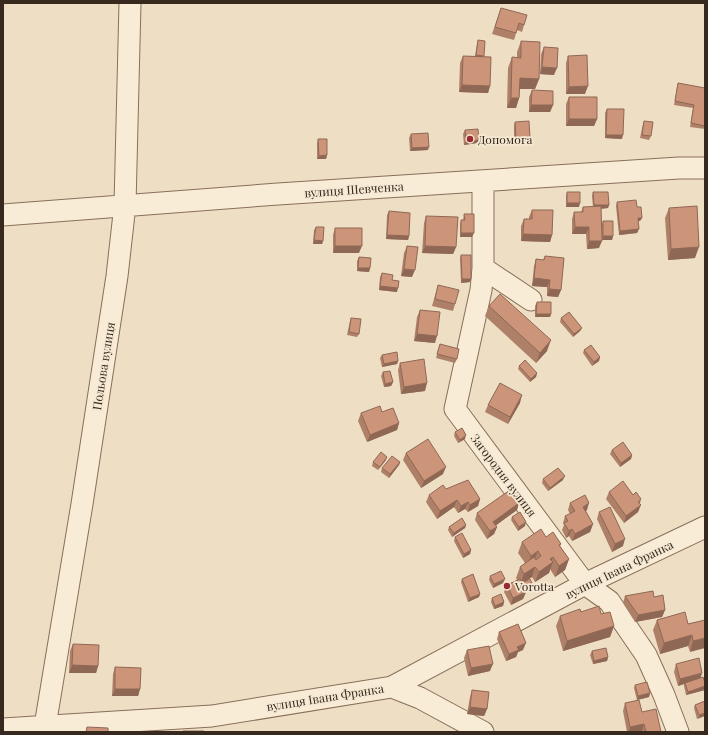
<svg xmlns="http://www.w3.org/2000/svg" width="708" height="735" viewBox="0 0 708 735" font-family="'Playfair Display',serif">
<rect width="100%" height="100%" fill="#eedec3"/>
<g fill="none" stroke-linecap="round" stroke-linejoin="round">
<!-- minor casing -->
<g stroke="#886f5a" stroke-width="23">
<path id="minor" d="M483 181V268L481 290 455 409 585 584 609 601 646 655 664 695 678 732
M3 215 278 194 679 168H705
M483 268 531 300
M392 687 420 698 483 732
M45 726 82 504 117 276 125 205 130 3
M3 729 212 716 392 687 585 584 705 527"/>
</g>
<!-- minor -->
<use href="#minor" stroke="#f9ecd7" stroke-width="21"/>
</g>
<!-- wall -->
<path fill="#af8068" d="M501 8 524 25 522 32 517 30 514 40 492 34Z
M478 40 483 57 490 86 488 93 459 92 460 63 463 56H475L477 44Z
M521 41 539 79 535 89H520L519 98 516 108H507L508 68 512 57 517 58V52Z
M544 47 554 75 540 74 541 54Z
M568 56 585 94H566V63Z
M678 83 705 88V129L690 127 693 108 674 105 677 87Z
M532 90 553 105 550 112H529V97Z
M569 97 597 119 594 126H566V104Z
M607 109 622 139 605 138V113Z
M644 121 651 136 649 140 640 138 643 124Z
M515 122 530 138 528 141 514 142V125Z
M465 130 479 140 477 143 464 145 463 134Z
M411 134 428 150 410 151 409 138Z
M318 139 327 155 326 159H317V143Z
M567 192 579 207H566V196Z
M593 192 609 205 608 208 601 209 599 248 587 249 586 234H572V219L574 212H581L583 207H593L592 196Z
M617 202 637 207 642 218 640 221H638L639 229 637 233 619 235 616 206Z
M669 208 695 258 668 260 665 218Z
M532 210 552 235 550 242 521 241V226L524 219H529V217Z
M389 211 409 236 408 240 386 239 387 215Z
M464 214 472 237H460V224L461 220H463Z
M426 216 456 247 453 254 422 253 424 223Z
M603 221 613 236 612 240H602V224Z
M316 227 323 241 322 244H313L314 230Z
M335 228 359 253H333V235Z
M407 246 412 277 401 276 404 253Z
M461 255 471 279 470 282 461 283 460 258Z
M545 256 561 290 558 297 547 296V287L532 286 534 266 536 259 543 260Z
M359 257 370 268 369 272 357 271V261Z
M382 273 392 280 397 292 379 290 380 277Z
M438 285 455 304 453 311 432 306Z
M537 302 551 314 550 317H535V306Z
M489 306 547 351 536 363 485 316Z
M420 310 435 343 414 341 417 317Z
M351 318 359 334 357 337 347 335 350 321Z
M561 318 582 328 580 331 573 337 560 322Z
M440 344 457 359 455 363 436 358Z
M584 350 600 357 599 361 592 366 583 353Z
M382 355 398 361 397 364 382 367 380 358Z
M400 363 425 391 401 394 398 370Z
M519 366 537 373 536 377 530 382 518 369Z
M383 372 393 382 391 386 384 387 381 376Z
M520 403 508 424 485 412 488 405Z
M382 412 399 423 397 430 367 442 358 421 361 413Z
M455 432 465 439 458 443 454 436Z
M612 450 632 455 631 459 620 467 610 454Z
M406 453 443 474 421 488 403 460Z
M386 460 378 470 372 466 373 462Z
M400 462 399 465 389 478 381 472 382 468Z
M543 479 563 480 548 491 542 483Z
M446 489 480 499 478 506 468 512 465 509 458 513 454 507 437 519 426 502 429 495Z
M609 492 633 495 641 499 640 504 638 512 624 523 606 499Z
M519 503 517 510 496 525 497 527 494 534 487 539 475 520 477 513Z
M570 503 587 510 586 511 593 524 590 532 572 541 569 536 566 538 562 530 564 525 563 523 565 516 570 514 568 510Z
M599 512 623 546 612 552 597 519Z
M512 517 525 526 518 531 511 520Z
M466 525 465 528 452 537 448 530 449 527Z
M455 537 471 550 470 554 463 558 454 541Z
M546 537 561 544 560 546 569 559 565 570 555 577 550 569 549 573 535 582 532 577 527 580 532 583 530 590 526 592 523 599 511 605 504 592 507 585 517 580 516 578 520 567 525 563 518 553 522 542Z
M490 576 503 583 493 588 489 580Z
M462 579 480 594 479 597 468 602 461 582Z
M625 596 654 597 665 610 662 617 635 622 623 603Z
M492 598 504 602 503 606 494 609 491 602Z
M581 612 601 614 614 626 610 637 563 651 556 626 560 616Z
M657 620 688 624 705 620 690 652 688 646 660 654 653 630Z
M499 632 523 650 518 652 516 657 506 661 497 639Z
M73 644 98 666 96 673H69L70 651Z
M467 650 490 671 468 676 464 658Z
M592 651 608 657 607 661 593 664 590 655Z
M676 664 701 678 705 690 686 695 684 686V684L678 686 674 672Z
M115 667 140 689 138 696H112L113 674Z
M635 685 650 693 649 697 637 700 634 688Z
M472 690 487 709 484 716 467 714 470 697Z
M705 701 697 719 694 708 695 705Z
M625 703 642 712 661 732H642V731L638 732H627L623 711Z"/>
<!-- shaded-wall -->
<path fill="#8f6855" d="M476 55 484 56 482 59 475 58Z
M542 67 557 68 554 75 540 74Z
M520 78 539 79 535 89H516Z
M462 85 490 86 488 93 459 92Z
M588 86 585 94H566L569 87Z
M511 98H519L516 108H507Z
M531 105H553L550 112H529Z
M569 119H597L594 126H566Z
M606 135H623L622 139 605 138Z
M516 138H530L528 141 514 142Z
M479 140 477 143 464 145 466 141Z
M429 147 428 150 410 151 412 148Z
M327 155 326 159H317L319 156Z
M567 203H580L579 207H566Z
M594 205H609L608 208 593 209Z
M638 218H642L640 221H636Z
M575 227H589L586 234H572Z
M639 229 637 233 619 235 620 231Z
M461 233H474L472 237H460Z
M523 234 552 235 550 242 521 241Z
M387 235 409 236 408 240 386 239Z
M603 236H613L612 240H602Z
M314 240 323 241 322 244H313Z
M589 241H602L599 248 587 249Z
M335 246H362L359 253H333Z
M425 246 456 247 453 254 422 253Z
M699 247 695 258 668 260 671 249Z
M358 268H370L369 272 357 271Z
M404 269 415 270 412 277 401 276Z
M534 278 550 280 547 287 532 286Z
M462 279H471L470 282 461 283Z
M380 286 398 288 397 292 379 290Z
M549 289 561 290 558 297 547 296Z
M536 314H551L550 317H535Z
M582 328 580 331 573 337 574 334Z
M417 334 437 336 435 343 414 341Z
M551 340 547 351 536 363 540 353Z
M600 357 599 361 592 366 594 362Z
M398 361 397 364 382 367 384 364Z
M537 373 536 377 530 382 531 379Z
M393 382 391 386 384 387 385 384Z
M427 383 425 391 401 394 404 387Z
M522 395 520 403 508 424 510 417Z
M399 423 397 430 367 442 370 435Z
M466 435 465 439 458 443 460 440Z
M632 455 631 459 620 467 621 463Z
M387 457 386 460 378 470 380 467Z
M400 462 399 465 389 478 390 474Z
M446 467 443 474 421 488 424 481Z
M565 476 563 480 548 491 550 488Z
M480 499 478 506 468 512 470 505Z
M457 500 454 507 437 519 440 511Z
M468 502 465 509 458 513 461 506Z
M519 503 517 510 491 529 493 522Z
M589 503 587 510 581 514 583 507Z
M641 505 638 512 624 523 626 516Z
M526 522 525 526 518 531 519 527Z
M593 524 590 532 572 541 575 534Z
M466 525 465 528 452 537 454 533Z
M497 527 494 534 487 539 490 531Z
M572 529 569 536 566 538 569 531Z
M625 539 623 546 612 552 615 544Z
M471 550 470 554 463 558 464 554Z
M538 551 534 561 527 566 531 556Z
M553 557 550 564 553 562 549 573 535 582 539 572 550 559Z
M569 559 565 570 555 577 559 566Z
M535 567 532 577 520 585 524 574Z
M505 579 503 583 493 588 494 584Z
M532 583 530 590 526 592 523 599 511 605 513 598 524 587Z
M480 594 479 597 468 602 470 598Z
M504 602 503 606 494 609 495 606Z
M665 610 662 617 635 622 638 615Z
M614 626 610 637 563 651 567 641Z
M692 635 688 646 660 654 664 643Z
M705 638V648L690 652 693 641Z
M526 643 523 650 518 652 516 657 506 661 509 654 517 647Z
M608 657 607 661 593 664 594 661Z
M493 664 490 671 468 676 471 668Z
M72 665 98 666 96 673H69Z
M702 673 700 680 685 683 684 684 678 686 680 679Z
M705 686V690L686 695 688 692Z
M115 689H140L138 696H112Z
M650 693 649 697 637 700 638 696Z
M470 707 487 709 484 716 467 714Z
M705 713V716L697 719 699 715Z
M644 724 642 731 638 732H629L630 727Z"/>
<!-- building -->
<path fill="#cc9579" stroke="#8f6855" d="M501 8 527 15 524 25 519 23 516 33 495 27Z
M478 40 485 41 484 56 476 55Z
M521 41 540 42 539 79 520 78 519 98H511L512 57 521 58Z
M544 47 558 48 557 68 542 67Z
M587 55 588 86 569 87 568 56Z
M463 56 491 57 490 86 462 85Z
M678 83 705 88V126L691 123 694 105 675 101Z
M532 90 553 91V105H531Z
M569 97H597V119H569Z
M607 109H624L623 135H606Z
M529 121 530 138H516L515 122Z
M644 121 653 122 651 136 642 135Z
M478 129 479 140 466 141 465 130Z
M428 133 429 147 412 148 411 134Z
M318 139H327V155L319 156Z
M567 192H580V203H567Z
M593 192H608L609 205H594Z
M636 200 637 207H641L642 218H638L639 229 620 231 617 202Z
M601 206 602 241H589V227H575L574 212H583V207Z
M697 206 699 247 671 249 669 208Z
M532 210H553L552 235 523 234 524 219H532Z
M389 211 410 213 409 236 387 235Z
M464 214H474V233H461V220H465Z
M426 216 458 217 456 247 425 246Z
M603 221H613V236H603Z
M316 227H324L323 241 314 240Z
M335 228H362V246H335Z
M407 246 418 247 415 270 404 269Z
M461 255H471V279H462Z
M545 256 564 258 561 290 549 289 550 280 534 278 536 259 544 260Z
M359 257 371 258 370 268H358Z
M382 273 393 275 392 280 399 281 398 288 380 286Z
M438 285 459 290 455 304 435 299Z
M500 294 551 340 540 353 489 306Z
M537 302H551V314H536Z
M420 310 440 312 437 336 417 334Z
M569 312 582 328 574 334 561 318Z
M351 318 361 319 359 334 349 332Z
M440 344 459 349 457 359 437 354Z
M591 345 600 357 594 362 584 350Z
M397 352 398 361 384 364 382 355Z
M424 359 427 383 404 387 400 363Z
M525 360 537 373 531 379 519 366Z
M390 371 393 382 385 384 383 372Z
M500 383 522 395 510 417 488 405Z
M380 406 382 412 393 408 399 423 370 435 361 413Z
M462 428 466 435 460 440 455 432Z
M428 439 446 467 424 481 406 453Z
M623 442 632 455 621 463 612 450Z
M381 452 387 457 380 467 373 462Z
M392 456 400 462 390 474 382 468Z
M558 468 565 476 550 488 543 479Z
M468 480 480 499 470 505 468 502 461 506 457 500 440 511 429 495 443 485 446 489Z
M623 481 633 495 636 492 641 499 638 502 641 505 626 516 609 492Z
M510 490 519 503 493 522 497 527 490 531 477 513Z
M585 495 589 503 583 507 593 524 575 534 572 529 569 531 564 523 568 521 565 516 575 511 570 503Z
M610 507 625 539 615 544 599 512Z
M520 512 526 522 519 527 512 517Z
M462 518 466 525 454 533 449 527Z
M541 529 546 537 553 532 561 544 559 545 569 559 559 566 553 557 550 559 553 562 539 572 535 567 524 574 520 567 534 557 536 560 541 556 538 551 531 556 522 542Z
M462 533 471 550 464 554 455 537Z
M501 571 505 579 494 584 490 576Z
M473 574 480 594 470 598 462 579Z
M520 579 522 583 530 579 532 583 524 587 526 592 513 598 507 585Z
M653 591 654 597 663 595 665 610 638 615 625 596Z
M501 594 504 602 495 606 492 598Z
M599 606 601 614 610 612 614 626 567 641 560 616 580 609 581 612Z
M685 612 688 624 705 620V638L693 641 692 635 664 643 657 620Z
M518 624 526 643 517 647 519 650 509 654 499 632Z
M73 644 99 645 98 666 72 665Z
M489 646 493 664 471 668 467 650Z
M606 648 608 657 594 661 592 651Z
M699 658 702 673 680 679 676 664Z
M115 667 141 668 140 689H115Z
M703 677 705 683V686L688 692 685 683Z
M647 682 650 693 638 696 635 685Z
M472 690 489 692 487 709 470 707Z
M639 700 642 712 656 709 661 732H646L644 724 630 727 625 703Z
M705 701V713L699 715 695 705Z
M87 727 108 728V732H86Z
M183 731H204V732H183Z"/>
<!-- markers -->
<g fill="#982a33" stroke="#f5e9d3" stroke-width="1.5">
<circle cx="470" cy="139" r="4"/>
<circle cx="507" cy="586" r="4"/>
</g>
<g text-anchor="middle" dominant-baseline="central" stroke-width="3.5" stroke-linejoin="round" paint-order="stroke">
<!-- poi labels -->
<g font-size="12" fill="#38291e" stroke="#f5e9d3" text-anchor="start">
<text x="478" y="139">Допомога</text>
<text x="515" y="586">Vorotta</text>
</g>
<!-- street labels -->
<g font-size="12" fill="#38291e" stroke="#f5e9d3">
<text transform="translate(354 189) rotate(-4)">вулиця Шевченка</text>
<text transform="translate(103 366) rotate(-81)">Польова вулиця</text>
<text transform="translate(504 475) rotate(53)">Загородня вулиця</text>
<text transform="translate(619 569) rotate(-26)">вулиця Івана Франка</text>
<text transform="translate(325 697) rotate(-9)">вулиця Івана Франка</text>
</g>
</g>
<!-- border -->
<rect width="708" height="735" fill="none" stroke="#38291e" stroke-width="8"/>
</svg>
